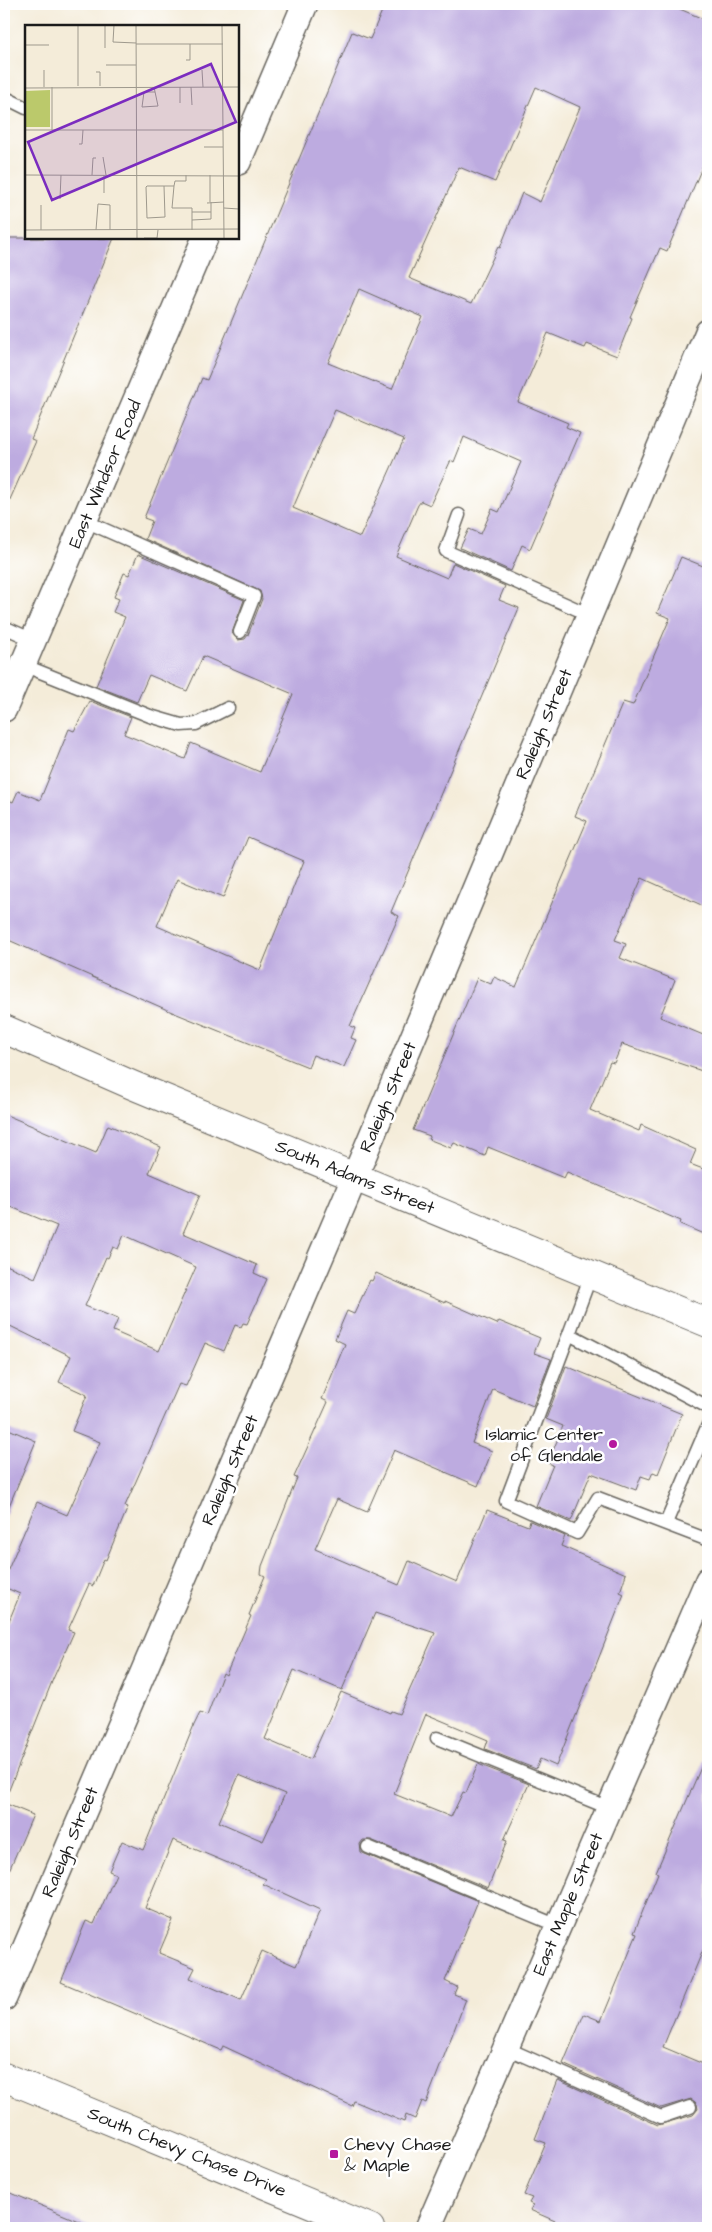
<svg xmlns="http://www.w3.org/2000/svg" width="712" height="2232" viewBox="0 0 712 2232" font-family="'Architects Daughter',sans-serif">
<rect width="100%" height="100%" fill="#fff"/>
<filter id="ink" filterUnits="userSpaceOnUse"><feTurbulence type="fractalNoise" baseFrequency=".02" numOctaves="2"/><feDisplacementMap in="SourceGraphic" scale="10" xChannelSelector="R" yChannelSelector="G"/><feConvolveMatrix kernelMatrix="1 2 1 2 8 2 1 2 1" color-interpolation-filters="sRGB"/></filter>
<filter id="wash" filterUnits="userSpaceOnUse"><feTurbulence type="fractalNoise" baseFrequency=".0096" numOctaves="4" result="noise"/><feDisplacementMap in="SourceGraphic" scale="20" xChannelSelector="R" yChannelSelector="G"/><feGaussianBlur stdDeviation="1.12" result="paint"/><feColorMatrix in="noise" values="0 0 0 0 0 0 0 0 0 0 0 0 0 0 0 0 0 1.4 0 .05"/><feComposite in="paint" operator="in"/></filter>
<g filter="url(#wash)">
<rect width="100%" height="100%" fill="#f4ecd9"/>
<g id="blocks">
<!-- building -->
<path fill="#bdabe0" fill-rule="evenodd" d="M385 4H668L708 21V153L667 251 660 248 630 317 632 318 617 356 587 344 585 348 548 333 518 402 568 423 566 427 580 433 530 549 522 545 511 571 460 548 469 529 481 534 492 509 499 512 521 462 464 437 454 462 451 460 430 505 421 501 418 505 396 556 447 578 453 563 505 586 499 600 519 608 391 912 399 916 350 1026 355 1028 351 1038 356 1040 344 1067 313 1055 308 1067 172 1012 4 938V798L13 802 18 791 40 800 69 729 74 731 90 701 131 717 124 734 185 759 191 743 260 772 293 694 203 656 187 691 149 675 137 702 96 686 125 617 113 612 119 599 114 597 124 573 129 575 138 554 244 600 232 633 238 640 245 639 248 635 262 599 260 591 145 539 152 521 144 518 202 378 207 380 352 32 370 39ZM536 87 580 107 540 202 522 193 500 248 498 247 471 304 409 278 459 167 495 182ZM359 289 423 317 392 389 328 363ZM335 410 404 439 360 537 293 508ZM248 837 304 861 260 970 157 926 177 879 223 898Z
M4 238H114L31 439 36 441 4 513Z
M681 557 708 568V908L642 878 615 940 626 944 620 958 675 980 660 1017 708 1037V1073L622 1044 614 1063 610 1062 590 1110 639 1131 641 1125 696 1150 690 1164 703 1169 708 1157V1236L680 1224 681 1221 567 1172 564 1178 488 1147 485 1156 454 1143 451 1148 428 1139 430 1136 413 1130 477 978 491 984 494 977 516 987 587 821 575 816 623 702 633 705 670 618 657 613Z
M4 1114 96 1153 108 1125 161 1147 149 1173 200 1195 183 1233 257 1265 254 1273 267 1279 247 1324 243 1323 241 1327 235 1325 224 1351 205 1343 186 1386 179 1384 125 1506 128 1507 106 1560 104 1559 93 1586 89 1584 68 1630 74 1632 53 1679 5 1800 4 1799V1633L20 1594 4 1587V1579L37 1502 67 1515 100 1442 72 1431 87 1395 59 1382 71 1356 4 1323V1264L35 1278 57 1226 4 1204ZM124 1235 196 1267 159 1351 113 1331 118 1319 85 1306 106 1257 108 1258 113 1247 118 1249Z
M376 1273 445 1303V1301L497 1324 499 1321 540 1338 534 1353 551 1359 533 1406 493 1389 472 1443 492 1451 478 1486 394 1450 367 1512 337 1499 315 1549 399 1585 409 1561 457 1582 487 1510 528 1526 530 1521 565 1536 561 1546 626 1574 620 1592 624 1594 556 1766 540 1759 536 1769 485 1749 488 1740 426 1714 394 1794 451 1817 463 1792 466 1793 478 1764 529 1784 504 1840 507 1841 488 1888 371 1840H363L360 1844 361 1852 365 1854 478 1901 445 1981 457 1987 454 1994 466 1999 426 2103 422 2101 415 2119 406 2115 404 2122 354 2101 352 2106 223 2046 221 2050 61 1982 86 1921 94 1924 116 1874 109 1871 122 1841 143 1850 194 1725 200 1713 207 1716 223 1673 226 1675 251 1616 249 1615 265 1576 261 1574 262 1566 297 1478 294 1477 328 1402 322 1399 345 1344 335 1339 347 1311 354 1314 370 1280 372 1281ZM375 1613 435 1633 399 1714 391 1711 390 1713 341 1692 311 1759 265 1739 294 1670 342 1690ZM239 1775 285 1794 263 1841 219 1822ZM173 1840 266 1879 263 1884 320 1910 296 1966 262 1951 241 2000 190 1978 195 1968 159 1953 173 1920 145 1908Z
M566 1366 682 1414 658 1474 653 1472 650 1479 641 1476 636 1490 591 1473 571 1521 536 1506 553 1465 548 1463 563 1426 546 1419Z
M4 1427 36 1441 4 1518Z
M708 1751V1950H703L663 2047 708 2066V2228H571L530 2210 533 2205 529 2203 532 2198 524 2195 546 2143 535 2139 558 2080 658 2125 693 2115 698 2109 697 2104 691 2099 661 2108 563 2064 584 2014 601 2021 637 1934 634 1933 658 1873 656 1872Z
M4 1803 33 1815 4 1882Z
M4 2190 95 2228H4Z"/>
</g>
</g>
<g filter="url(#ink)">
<use href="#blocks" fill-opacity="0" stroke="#68655e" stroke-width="1"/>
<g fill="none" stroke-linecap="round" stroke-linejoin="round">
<!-- lane casing -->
<g stroke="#68655e" stroke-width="15">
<path id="lane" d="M4 97 26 108
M459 515 446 551 590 615
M85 521 254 596 240 632
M4 627 33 640
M23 665 150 716 181 725 196 724 228 708
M569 1334 591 1275
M708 1407 569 1334 506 1501 577 1533 598 1498 708 1540
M666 1523 708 1425
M437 1738 609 1808
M368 1847 558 1926
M506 2048 661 2117 690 2107"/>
</g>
<!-- street casing -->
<g stroke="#68655e" stroke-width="28">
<path id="street" d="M238 162 305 4
M4 709 205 238
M4 1998 345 1200 708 332
M428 2228 708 1580"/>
</g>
<!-- secondary casing -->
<g stroke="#68655e" stroke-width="30">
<path id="secondary" d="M4 1029 132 1085 708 1323
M4 2077 370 2228"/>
</g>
<!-- lane -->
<use href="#lane" stroke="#fff" stroke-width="12"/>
<!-- street -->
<use href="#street" stroke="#fff" stroke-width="25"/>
<!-- secondary -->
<use href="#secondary" stroke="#fff" stroke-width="28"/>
</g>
</g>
<!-- markers -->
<g fill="#b5179e" stroke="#fff" stroke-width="2">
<circle cx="613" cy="1444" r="5"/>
<rect x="329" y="2149" width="10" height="10" rx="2.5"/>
</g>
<g text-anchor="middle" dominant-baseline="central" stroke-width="5" stroke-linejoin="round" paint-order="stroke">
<!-- street labels -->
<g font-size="18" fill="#1c1c1c" stroke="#fff">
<text transform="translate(105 474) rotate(-67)">East Windsor Road</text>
<text transform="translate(544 724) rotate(-67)">Raleigh Street</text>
<text transform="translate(388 1097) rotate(-67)">Raleigh Street</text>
<text transform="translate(355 1177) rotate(22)">South Adams Street</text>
<text transform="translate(230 1470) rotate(-67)">Raleigh Street</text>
<text transform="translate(70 1842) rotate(-67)">Raleigh Street</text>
<text transform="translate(568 1904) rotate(-67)">East Maple Street</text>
<text transform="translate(187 2152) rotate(22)">South Chevy Chase Drive</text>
</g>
<!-- poi labels -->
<g font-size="18" fill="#1c1c1c" stroke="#fff" text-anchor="end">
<text x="603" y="1434">Islamic Center<tspan x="603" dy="21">of Glendale</tspan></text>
<text x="344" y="2144" text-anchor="start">Chevy Chase<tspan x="344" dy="21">&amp; Maple</tspan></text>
</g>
</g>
<!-- overview -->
<g transform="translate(25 25)">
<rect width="214" height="214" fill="#f4ecd9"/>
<path d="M25 65V102H0V66Z" fill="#bbc96b"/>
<path fill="none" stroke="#9e998d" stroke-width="1" d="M53 0V61M80 0V23M89 0 88 17 111 18M111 0 112 213M197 0 199 213M111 19H198M0 20H24M161 35H165V19M81 40H111M19 45V62M177 45 178 62M71 47H75V61M129 62 133 81 117 82 119 67H130M155 62V78M166 62 167 80M0 63 214 62M0 105H198M27 105V62M54 119H57L58 105M179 122H198M78 132 81 150M0 150 214 151M67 150 68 133H71M185 150V177M139 161 140 192 122 193 121 162 122 161H149L150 156H161V150M149 161 147 183H167V205M79 168V150M35 174 36 150M182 178 199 177M199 183 214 184M167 187H186M167 195 186 194V177M0 205 214 204M16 205V180M71 205 73 179 85 180V205M119 213H132L133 205"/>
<path fill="#7b2cbf" fill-opacity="0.15" stroke="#7b2cbf" stroke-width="2.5" d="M186 39 211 97 27 175 3 117Z"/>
<rect width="214" height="214" fill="none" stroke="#1c1c1c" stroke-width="2.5"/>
</g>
<!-- margin -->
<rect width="712" height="2232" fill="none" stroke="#fff" stroke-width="20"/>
</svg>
